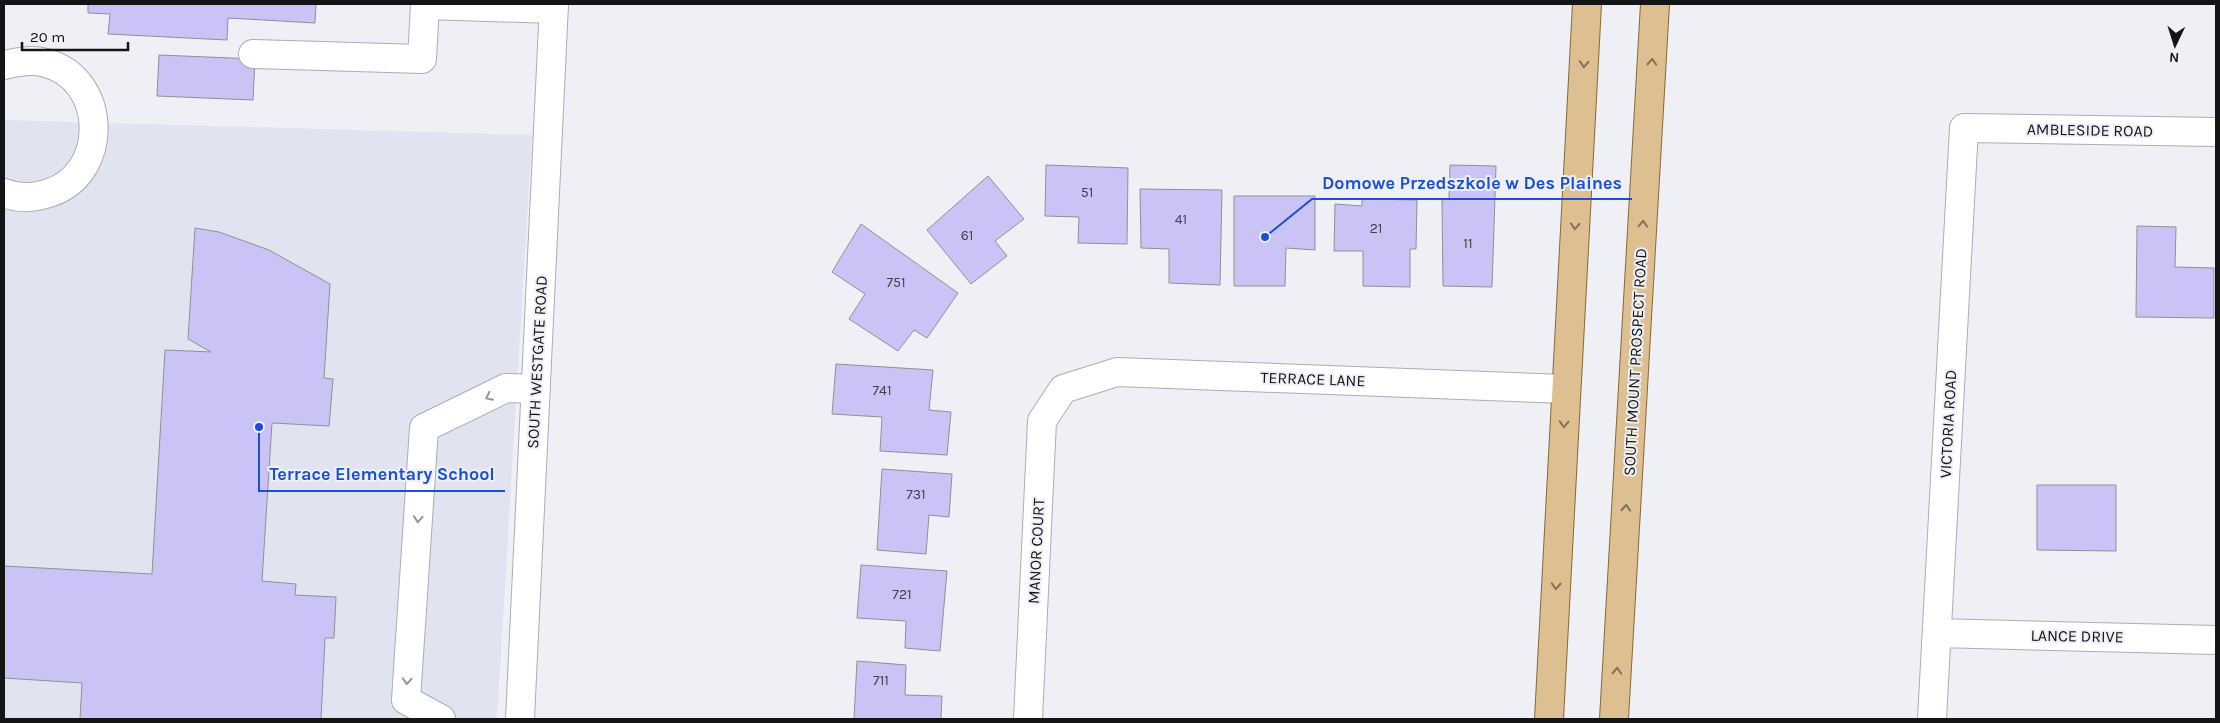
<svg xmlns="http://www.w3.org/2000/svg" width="2220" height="723" viewBox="0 0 2220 723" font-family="Karla,sans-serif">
<rect width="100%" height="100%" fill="#eef0f6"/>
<!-- built -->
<path fill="#e0e4f1" d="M4 120 532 135 497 719H4Z"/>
<!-- building -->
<path fill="#cac4f6" stroke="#908f95" d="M88 4H316L315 23 228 18 227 40 108 34 110 14 88 13Z
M159 55 255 59 253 100 157 96Z
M1046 165 1128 168 1127 244 1078 243 1079 217 1045 216Z
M1450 165 1496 166 1492 287 1443 286 1442 200 1449 199Z
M988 176 1024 219 995 241 1007 256 971 284 927 230Z
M1140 189 1222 190 1220 285 1169 283V249L1141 248Z
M1234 196H1315V250L1286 248 1285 286H1234Z
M1362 199 1417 200 1416 249H1410V287L1363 286V251H1334L1335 204 1362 206Z
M861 224 958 293 927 338 914 330 898 351 849 319 865 294 832 272Z
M2137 226 2176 227 2175 267 2214 268V318L2136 317Z
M195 228 219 232 269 250 330 284 324 378 333 379 329 426 272 423 262 581 296 584 295 595 336 597 334 638H325L321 719H80L82 683 4 678V566L152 574 165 350 211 352 188 339Z
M836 364 933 370 929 410 951 412 947 455 880 451 882 417 832 414Z
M882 469 952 474 949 517 929 515 926 554 877 550Z
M2037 485H2116V551L2037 550Z
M861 565 947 571 940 651 905 648 906 621 857 618Z
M857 661 906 665 905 695 942 696 941 719H854Z"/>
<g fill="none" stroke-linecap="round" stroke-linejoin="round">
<!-- minor casing -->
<g stroke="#abadb3" stroke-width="30">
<path id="minor" d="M253 54 422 59 425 5 554 9
M4 65C18 62 32 59 46 63 108 79 110 174 49 193 34 198 19 199 4 193
M1937 633 2216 640
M441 719 406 700 424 428 506 388 536 389
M520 719 554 4
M1028 719 1042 421 1063 389 1117 372 1566 389
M1932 719 1964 128 2216 132"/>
</g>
<!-- major casing -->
<g stroke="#886836" stroke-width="30">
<path id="major" d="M1549 719 1587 4
M1614 719 1655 4"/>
</g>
<!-- minor -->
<use href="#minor" stroke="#fff" stroke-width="28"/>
<!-- major -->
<use href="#major" stroke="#ddbf91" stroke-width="28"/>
</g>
<!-- one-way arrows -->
<defs><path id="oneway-chevron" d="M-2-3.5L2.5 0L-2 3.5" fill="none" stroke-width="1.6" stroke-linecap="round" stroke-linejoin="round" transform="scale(1.25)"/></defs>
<g stroke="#827259">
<use href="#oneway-chevron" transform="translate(1652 62) rotate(-87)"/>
<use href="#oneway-chevron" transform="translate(1584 64) rotate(93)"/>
<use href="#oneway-chevron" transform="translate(1643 224) rotate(-87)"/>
<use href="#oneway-chevron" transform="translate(1575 226) rotate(93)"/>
<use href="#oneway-chevron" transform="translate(1564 424) rotate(93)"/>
<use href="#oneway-chevron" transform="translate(1626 508) rotate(-87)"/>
<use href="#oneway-chevron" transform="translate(1556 586) rotate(93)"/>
<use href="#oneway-chevron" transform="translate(1617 671) rotate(-87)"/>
</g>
<g stroke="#959596">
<use href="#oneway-chevron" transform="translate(489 397) rotate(154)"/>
<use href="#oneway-chevron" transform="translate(418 519) rotate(94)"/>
<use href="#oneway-chevron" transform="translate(407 681) rotate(94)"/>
</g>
<g text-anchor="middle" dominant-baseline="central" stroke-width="4" stroke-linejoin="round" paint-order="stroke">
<!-- number labels -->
<g font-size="14" fill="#41404d">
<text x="1087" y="192">51</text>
<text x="1181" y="219">41</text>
<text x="1376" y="228">21</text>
<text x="967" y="235">61</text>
<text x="1468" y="243">11</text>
<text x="896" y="282">751</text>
<text x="882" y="390">741</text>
<text x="916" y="494">731</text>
<text x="902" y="594">721</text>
<text x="881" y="680">711</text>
</g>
<!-- street labels -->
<g font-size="16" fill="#131415" stroke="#eef0f6">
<text transform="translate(2090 130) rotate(1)">AMBLESIDE ROAD</text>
<text transform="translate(537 362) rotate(-87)">SOUTH WESTGATE ROAD</text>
<text transform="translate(1635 362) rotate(-87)">SOUTH MOUNT PROSPECT ROAD</text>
<text transform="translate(1313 379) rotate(2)">TERRACE LANE</text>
<text transform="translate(1948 424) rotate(-87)">VICTORIA ROAD</text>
<text transform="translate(1036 551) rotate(-87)">MANOR COURT</text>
<text transform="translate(2077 636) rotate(1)">LANCE DRIVE</text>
</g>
</g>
<!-- callouts -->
<path fill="none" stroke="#1d4ed8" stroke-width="2" d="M1265 237L1312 199H1632M259 427L259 491H505"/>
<g fill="#1d4ed8" stroke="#eef0f6" stroke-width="2">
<circle cx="1265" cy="237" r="5"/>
<circle cx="259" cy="427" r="5"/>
</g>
<g font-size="18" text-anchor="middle" font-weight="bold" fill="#1d4ed8" stroke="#eef0f6" stroke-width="4" stroke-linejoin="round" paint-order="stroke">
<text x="1472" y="189">Domowe Przedszkole w Des Plaines</text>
<text x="382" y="480">Terrace Elementary School</text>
</g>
<!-- border -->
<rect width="2220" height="723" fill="none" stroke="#131415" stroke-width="10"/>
<!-- north arrow -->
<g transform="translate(2175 45) rotate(184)" stroke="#eef0f6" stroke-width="4" paint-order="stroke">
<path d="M0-4L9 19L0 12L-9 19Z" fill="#131415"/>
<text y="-8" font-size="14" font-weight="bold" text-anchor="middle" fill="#131415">N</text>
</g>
<!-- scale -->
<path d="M22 42v8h106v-8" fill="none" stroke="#131415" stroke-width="2.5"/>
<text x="30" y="42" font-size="15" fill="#131415" stroke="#eef0f6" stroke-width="4" paint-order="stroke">20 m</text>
</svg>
